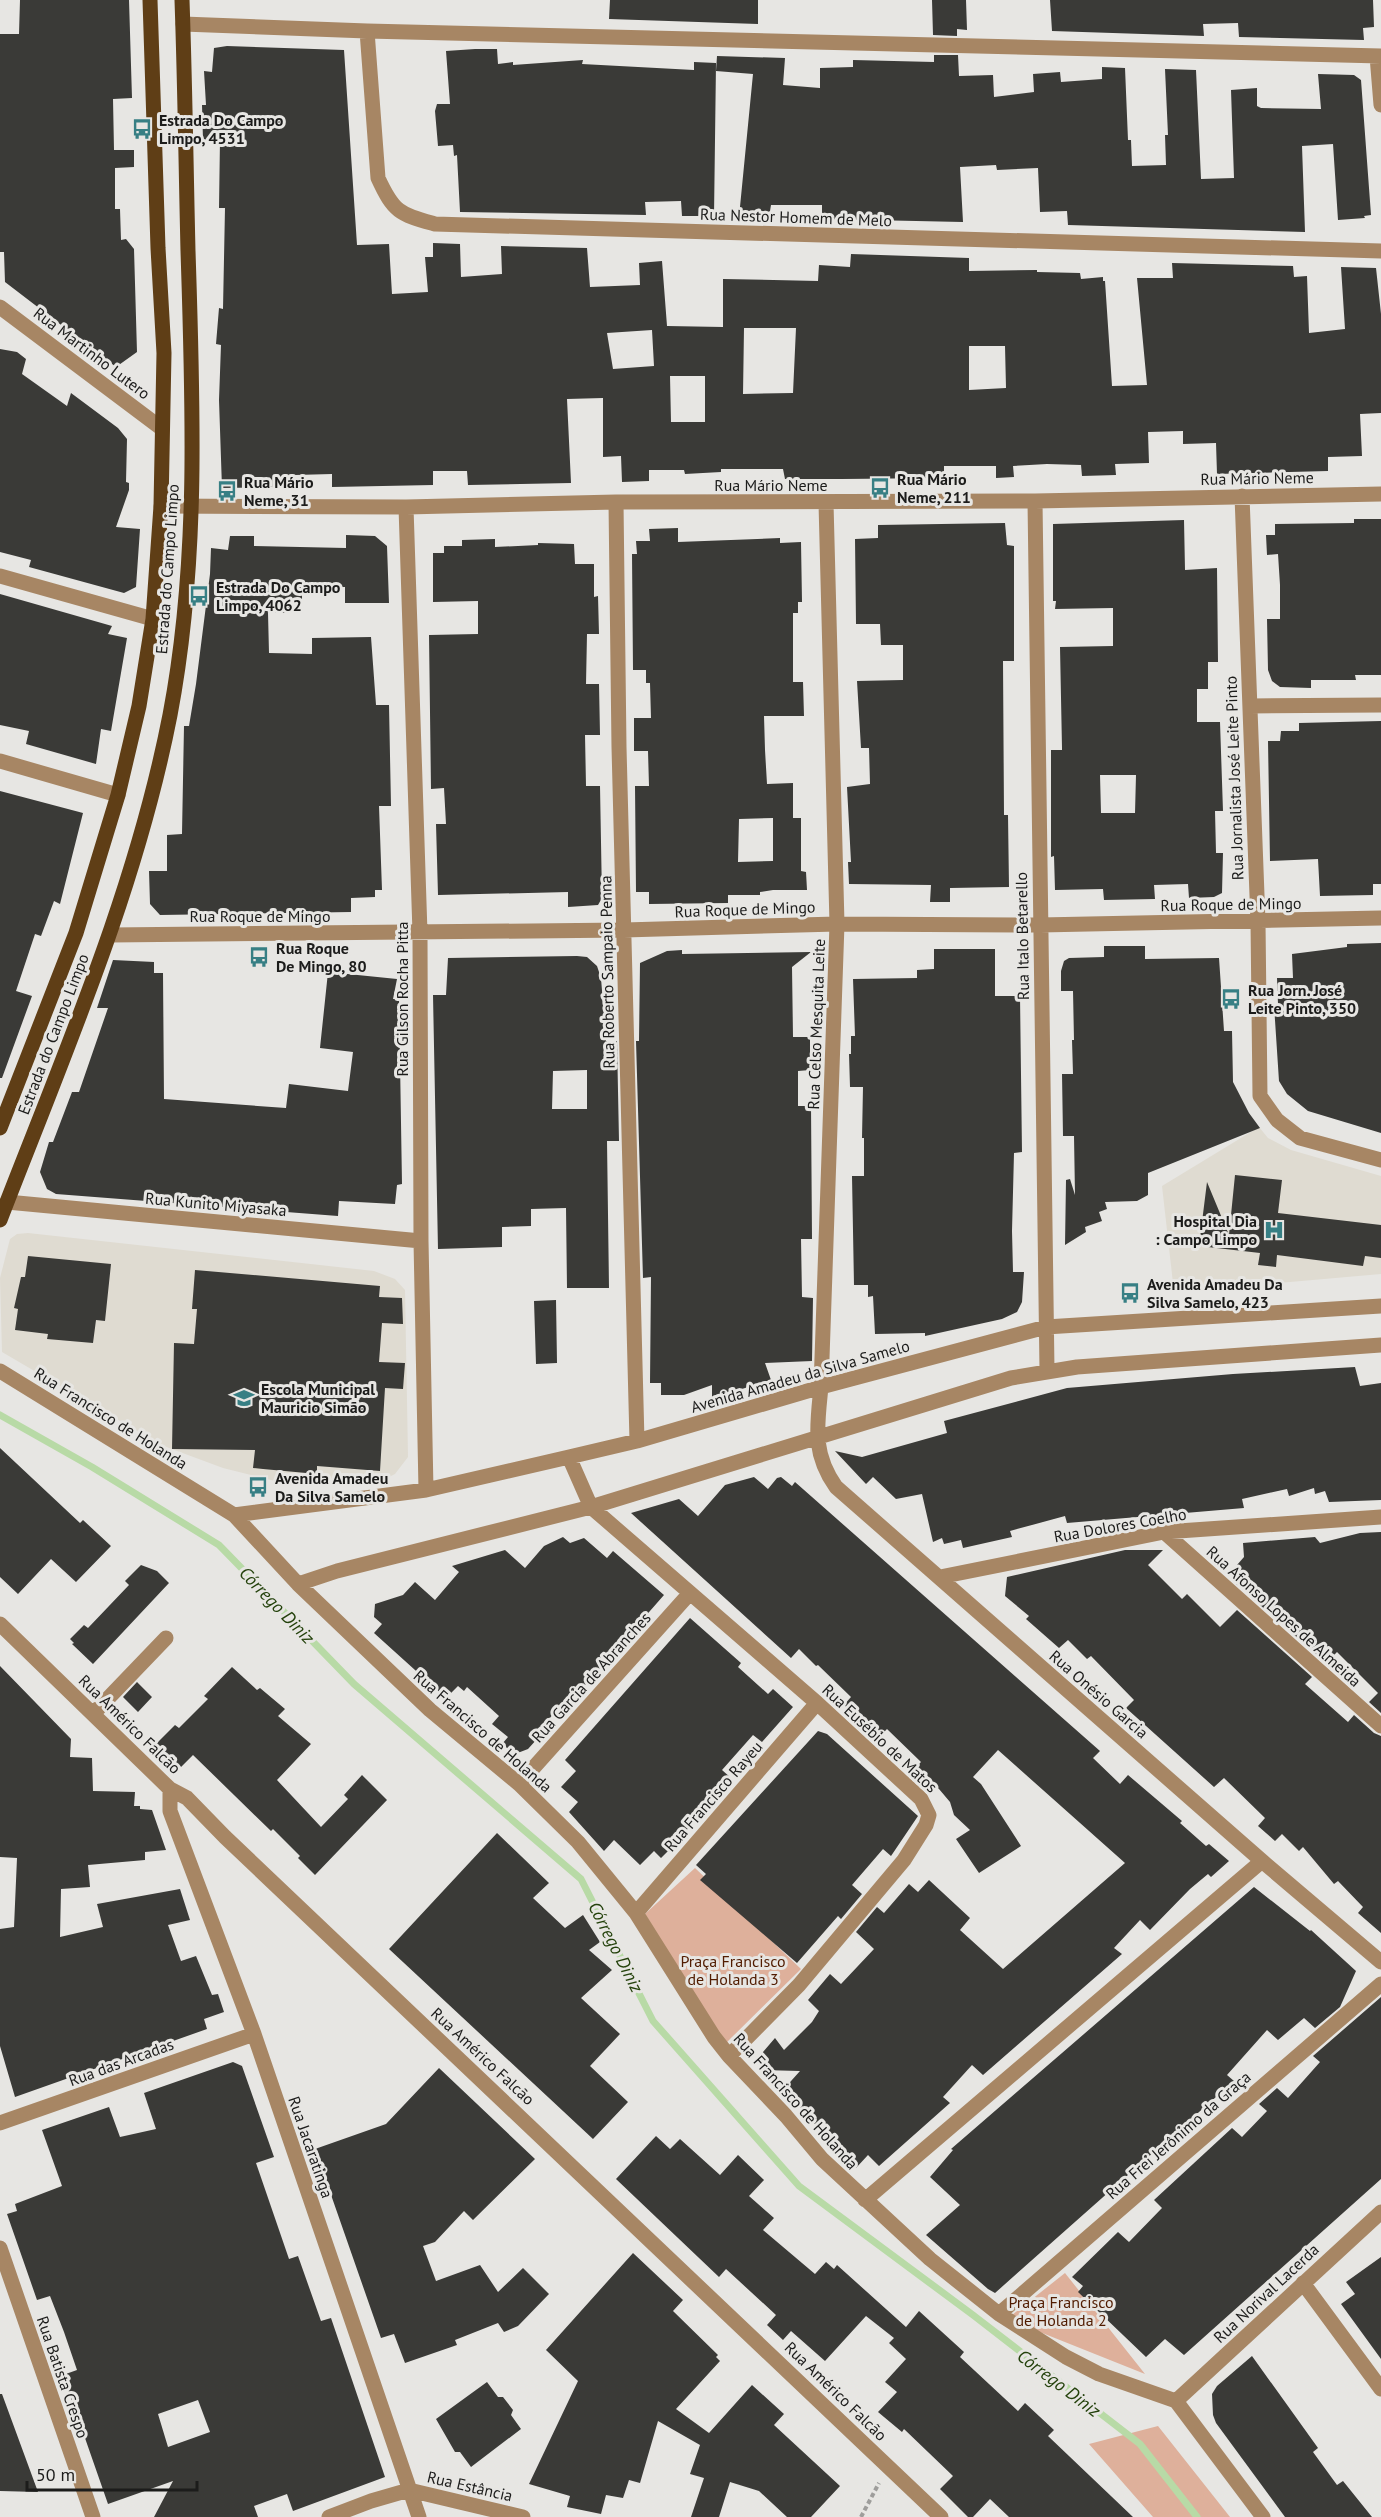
<svg xmlns="http://www.w3.org/2000/svg" width="1381" height="2517" viewBox="0 0 1381 2517" font-family="'PT Sans',sans-serif">
<rect width="100%" height="100%" fill="#e7e6e3"/>
<!-- built -->
<path fill="#dfdbd1" d="M1259 1127 1268 1138 1291 1150 1381 1176V1274L1174 1292 1162 1186Z
M28 1233 374 1271 395 1279 405 1290 408 1457 395 1474 385 1479 347 1483H283L223 1468 161 1445 2 1352 0 1278 10 1239 17 1234Z"/>
<!-- green -->
<path fill="#deb09b" d="M695 1868 801 1969 724 2045 645 1914Z
M1065 2273 1145 2374 1007 2319Z
M1158 2426 1230 2517H1153L1089 2444Z"/>
<g fill="none" stroke-linecap="round" stroke-linejoin="round">
<!-- stream -->
<path stroke="#b8daa6" stroke-width="7" d="M0 1415 92 1467 219 1545 354 1684 581 1879 653 2021 799 2186 973 2315 1140 2444 1197 2517"/>
</g>
<!-- building -->
<path fill="#3a3a37" fill-rule="evenodd" d="M20 0H129L132 98 113 99 114 150H134V167L115 168V209H120L121 240 126 239 134 249 137 352 116 367 5 282 4 252H0V34H19Z
M610 0H758V24L609 19Z
M932 0H966L967 30 957 29V36L933 35Z
M1050 0H1373L1374 27 1363 28 1364 40 1239 37 1238 23 1203 24 1204 36 1052 31Z
M227 46 344 50 357 245 389 244 392 294 428 292 425 257H433V243L460 244 461 277 502 274 501 246 587 248 590 287 640 285 639 263 662 261 667 326 723 327V279L818 281 819 265 850 267 851 254 969 258V271L1037 270V272L1080 273 1081 279 1103 277V281H1105L1112 386 1147 385 1137 278H1173L1172 263 1293 266 1294 277 1307 276 1309 333 1345 329 1341 267 1376 268 1381 314V413L1360 414 1362 456 1328 457V471L1217 474 1216 443 1183 444V431L1148 432 1149 463 1115 464 1116 475 1082 476 1081 465 1047 464 1013 466 1014 477 996 478V466H944V478L842 479H785L783 469H721V472L685 474 684 470H649V481L622 482 621 456 603 457V398L567 399 571 483 468 485 467 471H433V485L332 487V474L295 475V487L222 488 219 400 221 345 216 344 219 308 223 309 225 208H219L220 139 203 140 202 105H206L204 71 212 72 214 48ZM744 328H796L793 393 743 394ZM652 330 654 366 613 369 607 333ZM969 346H1005L1006 388 969 390ZM670 376H705V422H671Z
M475 49H497L498 64 513 62V65L583 60 582 64 694 70V62L716 63 714 216H682L681 201 645 202 646 215 460 212 457 155 454 156 453 145 438 146 435 111 437 104H450L446 51Z
M934 55H958L959 76 993 75 994 97 1034 92 1033 74 1060 72 1061 82 1102 79V67L1125 68 1128 140H1131L1132 166 1166 165 1165 135H1168L1165 69 1196 70 1201 179 1234 178 1231 90 1257 88V106L1261 108 1321 109 1318 74 1354 75 1361 80 1371 215 1364 216 1365 218 1338 220 1333 144 1302 146 1305 232 1068 225 1067 211 1040 212 1038 168 997 170 996 165 960 167 963 222 822 219V205H771L769 217H739L753 74 716 71 717 56 785 58 783 85 820 88V68L853 67V60L934 62Z
M0 349 17 352 26 359 22 374 67 406 71 393 118 428 127 439 126 482 129 483V490L116 527 140 529 136 587 124 593 29 567 31 560 0 552Z
M1354 519H1381V675H1355L1356 680H1311V688L1280 687 1272 681 1268 670 1267 619H1280V585L1278 554 1267 555 1266 535H1275V524L1354 523Z
M1184 520 1185 570 1217 568 1218 662H1208V689H1197V722H1220L1223 811H1215L1216 853H1223L1222 893 1214 897 1189 898 1188 884 1154 885 1155 899 1104 900 1103 889 1055 890 1054 856 1051 857V750H1062V748L1060 647 1113 646V608L1055 609 1056 601H1053V524ZM1100 775H1136L1135 813H1101Z
M1005 523 1007 545 1014 546V661H1003L1004 815H1008L1009 887 950 888V902H930L931 885 849 884 848 862H851L847 787 870 784 869 748H861L857 681 903 680V645H881L880 624H856L855 539 878 538V525Z
M678 528V542L780 538V543L801 542 802 602H798V613H793V682H803L804 716H764L765 750 767 784 793 783V818H801V871L806 872 807 890H773L760 892V895H728V903L649 904V892H636L635 786H649L648 751H634V718H651L650 683H646V670H633L632 554H637L636 541H650L649 529ZM773 818V861L738 862 739 819Z
M346 535 375 536 387 546 389 603H345V587L302 588V613H268L269 653 312 654V638L371 637 376 705H389L391 806H379L382 890H375V897L351 898V912L160 915 150 904 149 871H167V835L182 834 184 726H189L196 684 210 574 211 548 228 550 230 536H254V546L346 548Z
M495 539V547L538 545V543L574 544 575 564H594V597L598 596 599 634H587L586 684H599L600 735H585L586 786H600L602 898 598 905 568 907V892L438 895 436 824H446L444 788 431 789 429 635 478 634V601L433 602V553H444V546H462V540Z
M0 594 112 626 108 634 127 638 111 731 101 729 96 764 26 744 29 731 0 725Z
M1381 721V884H1373V895L1320 896 1318 859 1270 861 1268 741H1280L1281 731H1299V723Z
M0 791 83 813 60 904 54 901 41 936 35 934 16 991 32 996 2 1078H0Z
M1381 943V1133L1308 1111 1287 1094 1279 1081 1274 1005 1278 1004 1277 978H1293L1292 954 1347 947V944Z
M1104 946H1145V959L1219 958 1224 1031H1232L1233 1082 1249 1113 1260 1128 1148 1173V1195L1137 1201 1105 1202 1107 1209 1099 1212 1102 1221 1085 1227 1086 1232 1065 1245 1066 1180 1070 1179 1075 1195 1074 1136H1063L1062 1074H1073L1072 1040H1074L1073 991H1061V971L1064 961 1069 958 1104 957Z
M934 949H995V996H1020L1022 1152 1014 1153 1012 1231 1013 1272H1024L1022 1302 1017 1312 1002 1319 925 1336V1333L875 1334 873 1296 868 1297V1285H854L852 1176H864V1138H862L863 1087H850L849 1054H851V1036H855L853 979 917 978V970L934 969Z
M682 950V954L811 952 792 967 793 1037H810V1070L798 1071V1106H811L812 1239H801L802 1297 813 1298 812 1361 765 1363 771 1380 712 1398V1385L684 1395H661V1383H650L651 1277 643 1278 636 1041H639L640 963 667 951Z
M577 956 587 957 597 966 601 978 606 1041H617L619 1141H607L609 1288H567L566 1208 531 1209V1226L502 1227V1247L438 1249 433 995H446L448 958ZM587 1070V1109H552L553 1071Z
M113 960 154 962V973H163L164 1099 286 1108 289 1084 348 1091 353 1052 320 1048 328 972 397 979 393 999H399L402 1184 397 1185 395 1204 339 1201 338 1216 56 1194 47 1189 40 1172 49 1142H53L72 1092H79L108 1008H97Z
M1235 1175 1282 1180 1278 1213 1381 1225V1258L1365 1256 1363 1266 1277 1255 1276 1267 1258 1265 1260 1253 1199 1246 1207 1182 1229 1235Z
M28 1256 111 1264 105 1321 96 1320 93 1343 47 1339 48 1334 15 1330 18 1309 14 1308 21 1277H25Z
M195 1270 380 1286 379 1297 402 1298 403 1324 382 1323 379 1362 405 1363 403 1389 385 1388 380 1471 317 1466V1474L263 1469 253 1468 255 1450 172 1449 174 1343 194 1344 197 1309H192Z
M556 1300 557 1363 536 1364 534 1301Z
M1355 1367 1360 1386 1381 1383V1500L1329 1502 1325 1491 1315 1494 1314 1488 1289 1496 1287 1489 1242 1499 1244 1508 1067 1523 1065 1516 1010 1531 1012 1537 963 1548 961 1540 944 1544 942 1538 933 1542 922 1494 896 1499 873 1477 866 1484 835 1451 862 1457 947 1433 944 1421 1067 1388 1233 1374Z
M0 1448 80 1523 83 1520 111 1546 76 1582 51 1559 18 1594 0 1577Z
M754 1477 768 1489 777 1478 781 1477 792 1486 795 1482 1100 1751 1093 1758 1120 1784 1128 1775 1182 1821 1180 1823 1206 1846 1209 1844 1229 1861 1211 1877 1208 1874 1190 1889 1150 1930 1140 1920 1114 1948 1122 1954 983 2075 972 2065 943 2097 950 2103 879 2166 868 2155 856 2168 783 2090 800 2071 762 2070 760 2061 763 2052 775 2038 784 2050 812 2022 819 2011 808 2000 830 1974 841 1984 874 1949 856 1932 877 1907 884 1913 909 1884 918 1892 929 1880 970 1918 960 1930 1003 1969 1125 1863 998 1750 973 1777 981 1784 1021 1846 979 1873 956 1839 970 1830 954 1815 950 1802 939 1789 915 1768 921 1762 887 1729 880 1736 844 1705 851 1697 818 1665 816 1666 799 1649 791 1658 631 1513 679 1499 698 1516 725 1485Z
M1381 1532V1713L1369 1702 1378 1693 1337 1652 1326 1663 1233 1581 1240 1573 1237 1565 1244 1557 1243 1543 1315 1537 1320 1543 1360 1533Z
M563 1537 570 1543 584 1538 607 1558 613 1551 664 1595 571 1701 567 1698 543 1726 547 1728 528 1749 515 1754 502 1744 508 1737 492 1724 499 1716 467 1687 464 1691 458 1686 446 1698 374 1633 382 1624 374 1617 375 1604 403 1595 415 1582 435 1600 459 1572 452 1566 505 1550 525 1568 544 1546Z
M1125 1550H1163L1148 1565 1182 1599 1187 1594 1220 1627 1237 1610 1312 1677 1305 1684 1348 1722 1354 1715 1374 1733 1381 1736V1933L1358 1913 1363 1907 1338 1881 1334 1884 1303 1847 1299 1851 1282 1834 1275 1841 1258 1826 1265 1818 1224 1778 1214 1787 1126 1708 1134 1700 1091 1656 1087 1659 1068 1640 1059 1648 1026 1619 1029 1616 1005 1596 1007 1577Z
M141 1565 157 1571 169 1583 93 1664 72 1644 74 1643 70 1639 84 1625 88 1628 129 1585 125 1581Z
M690 1618 741 1663 738 1667 768 1694 773 1689 793 1707 762 1742 753 1735 722 1770 731 1778 674 1845 661 1858 654 1851 640 1865 614 1840 604 1851 569 1812 578 1802 561 1787 576 1771 565 1760Z
M0 1666 71 1739 70 1757 92 1758 93 1791 135 1792 134 1806H140V1809L152 1810 166 1850 145 1852V1860L88 1865 90 1887 61 1889 60 1937 103 1927 97 1904 180 1889 190 1920 168 1925 181 1961 196 1956 212 1995 218 1994 224 2012 204 2019 207 2029 15 2097 0 2046V1929L14 1927 17 1858 0 1857Z
M232 1667 257 1690 260 1688 285 1709 278 1716 311 1744 277 1780 321 1827 348 1799 344 1795 362 1775 387 1800 315 1875 298 1858 300 1856 273 1829 271 1831 193 1755 181 1767 156 1744 175 1725 179 1728 208 1699 204 1696Z
M137 1682 152 1697 138 1712 123 1697Z
M818 1731 827 1734 918 1816 891 1856 883 1849 852 1885 862 1894 841 1919 838 1916 797 1963 700 1880 706 1874 696 1865Z
M497 1833 549 1883 533 1898 565 1928 583 1915 600 1942 589 1950 612 1970 581 1998 620 2034 590 2066 628 2102 593 2139 389 1949Z
M1254 1887 1310 1931 1311 1930 1356 1971 1340 2007 1315 2028 1304 2018 1278 2040 1267 2030 1227 2075 1234 2081 995 2293 988 2289 926 2235 960 2205 930 2177 953 2150 951 2149Z
M1381 1997V2179L1184 2355 1165 2339 1146 2357 1078 2292 1083 2286 1072 2277 1118 2232 1129 2242 1162 2208 1154 2200 1232 2128 1242 2137 1267 2111 1259 2104 1277 2088 1288 2098 1320 2062 1313 2056Z
M233 2062 242 2066 274 2157 256 2163 289 2259 298 2256 321 2321 331 2318 385 2477 293 2511 287 2494 254 2506 258 2517H154L173 2481 108 2504 63 2375 77 2370 64 2332 50 2296 37 2300 7 2214 17 2211 15 2204 62 2186 42 2130 109 2107 120 2137 156 2129 144 2093ZM198 2400 210 2432 168 2447 158 2414Z
M439 2068 535 2159 473 2220 464 2211 435 2242 423 2246 436 2281 480 2265 498 2292 523 2268 549 2294 518 2326 504 2332 498 2323 455 2340 457 2345 405 2363 394 2334 381 2338 315 2149 386 2124Z
M656 2136 670 2149 680 2139 720 2175 738 2155 764 2180 749 2196 774 2218 763 2230 815 2274 826 2262 834 2269 837 2265 906 2327 919 2311 964 2352 960 2357 1018 2411 1025 2403 1054 2430 1048 2436 1133 2517H1009L990 2499 973 2517H968L940 2489 953 2476 904 2429 902 2432 878 2412 897 2392 885 2382 906 2359 889 2343 894 2338 866 2316 825 2361 791 2331 783 2340 767 2325 776 2315 726 2269 719 2277 616 2179Z
M633 2253 683 2300 673 2311 718 2355 716 2357 720 2361 676 2409 709 2433 752 2385 784 2414 774 2425 840 2486 811 2517H787L759 2491 730 2482 719 2517H691L704 2478 690 2474 700 2445 658 2421 640 2483 629 2480 623 2498 606 2495 601 2514 567 2507 570 2496 529 2484 578 2381 546 2350Z
M1381 2257V2359L1341 2304 1355 2294 1346 2282Z
M1252 2356 1318 2448 1313 2452 1337 2485 1343 2481 1372 2517H1285L1216 2423 1213 2415 1212 2394 1217 2386Z
M487 2382 498 2397H503L513 2410 511 2415 521 2429 471 2467 460 2452H455L436 2419Z
M0 2394H2L38 2492 0 2491Z"/>
<g fill="none" stroke-linecap="round" stroke-linejoin="round">
<!-- path -->
<path stroke="#9e9d9b" stroke-width="4" stroke-dasharray="4.5 3" stroke-linecap="butt" d="M861 2517 879 2483"/>
<!-- minor -->
<path stroke="#a78664" stroke-width="15" d="M183 24 367 31 1381 56
M367 31 378 178C394 213 400 214 435 224L1381 251
M1377 56 1381 105
M0 307 161 428
M1242 496 1258 922 1260 1096 1277 1120 1300 1138 1381 1160
M1035 501 1047 1370
M616 502 619 747 637 1441
M826 503 837 924 821 1387C817 1427 812 1453 836 1487L1262 1861 1381 1962
M161 506 406 507 616 502 1035 501 1381 494
M406 507 420 933 421 1241 426 1490
M0 576 153 619
M1250 706 1381 705
M0 761 118 795
M110 935 624 930 837 924 1040 925 1381 918
M7 1202 421 1241
M0 1371 234 1515 298 1584 430 1710 519 1784 578 1842 636 1913 714 2037 729 2056 786 2116 822 2159 930 2259 999 2314 1066 2357 1099 2374 1176 2401 1263 2517
M569 1457 591 1507 817 1703 921 1799 929 1815 926 1825 904 1860 799 1985 729 2056
M234 1515 426 1490 569 1457 637 1441 821 1387 1046 1327 1381 1306
M1164 1532 1381 1726
M940 1577 1164 1532 1381 1517
M298 1584 337 1571 591 1507 1011 1378 1077 1367 1381 1345
M0 1624 170 1789 187 1798 225 1837 941 2517
M94 1713 166 1638
M519 1784 690 1593
M170 1789V1811L254 2034 419 2517
M636 1913 817 1703
M0 2123 254 2034
M865 2200 1262 1861
M0 2248 93 2517
M1303 2283 1381 2389
M999 2314 1381 1984
M1176 2401 1381 2212
M329 2517 371 2501 409 2490 523 2517"/>
<!-- major -->
<path stroke="#5f3e16" stroke-width="15" d="M0 1128 76 933 118 795 139 706 153 619 161 506 164 353 158 248 150 0
M0 1220C64 1054 136 890 170 715 199 563 193 405 188 251 186 168 185 84 182 0"/>
</g>
<!-- icons -->
<defs>
<g id="bus-bare" transform="scale(1.62)"><path d="M-5-6H5V4H4V6H2V4H-2V6H-4V4H-5ZM-3.5-4V0h7V-4ZM-3.5 1.2v1.5H-2V1.2ZM2 1.2v1.5H3.5V1.2Z" fill="#377f84" stroke="#e7e6e3" stroke-width="2.5" paint-order="stroke"/></g>
<g id="hospital-bare" transform="scale(1.62)"><path d="M-5-5h3v3.5h4V-5h3V5h-3V1.5h-4V5h-3Z" fill="#377f84" stroke="#e7e6e3" stroke-width="2.5" paint-order="stroke"/></g>
<g id="school-bare" transform="scale(1.62)"><path d="M0-5L7-2L0 1L-7-2ZM-4 1L0 2.5L4 1V4Q0 6-4 4Z" fill="#377f84" stroke="#e7e6e3" stroke-width="2.5" paint-order="stroke"/></g>
</defs>
<g fill-rule="evenodd">
<use href="#bus-bare" x="142" y="129"/>
<use href="#bus-bare" x="880" y="488"/>
<use href="#bus-bare" x="227" y="491"/>
<use href="#bus-bare" x="199" y="596"/>
<use href="#bus-bare" x="259" y="957"/>
<use href="#bus-bare" x="1231" y="999"/>
<use href="#hospital-bare" x="1274" y="1230"/>
<use href="#bus-bare" x="1130" y="1293"/>
<use href="#school-bare" x="244" y="1398"/>
<use href="#bus-bare" x="258" y="1487"/>
</g>
<g text-anchor="middle" dominant-baseline="central" stroke-width="6" stroke-linejoin="round" paint-order="stroke">
<!-- poi labels -->
<g font-size="16" font-weight="bold" fill="#1c1c1b" stroke="#e7e6e3" text-anchor="start">
<text x="159" y="120">Estrada Do Campo<tspan x="159" dy="18">Limpo, 4531</tspan></text>
<text x="897" y="479">Rua Mário<tspan x="897" dy="18">Neme, 211</tspan></text>
<text x="244" y="482">Rua Mário<tspan x="244" dy="18">Neme, 31</tspan></text>
<text x="216" y="587">Estrada Do Campo<tspan x="216" dy="18">Limpo, 4062</tspan></text>
<text x="276" y="948">Rua Roque<tspan x="276" dy="18">De Mingo, 80</tspan></text>
<text x="1248" y="990">Rua Jorn. José<tspan x="1248" dy="18">Leite Pinto, 350</tspan></text>
<text x="1257" y="1221" text-anchor="end">Hospital Dia<tspan x="1257" dy="18">: Campo Limpo</tspan></text>
<text x="1147" y="1284">Avenida Amadeu Da<tspan x="1147" dy="18">Silva Samelo, 423</tspan></text>
<text x="261" y="1389">Escola Municipal<tspan x="261" dy="18">Mauricio Simão</tspan></text>
<text x="275" y="1478">Avenida Amadeu<tspan x="275" dy="18">Da Silva Samelo</tspan></text>
</g>
<!-- street labels -->
<g font-size="16" fill="#1c1c1b" stroke="#e7e6e3">
<text transform="translate(796 217) rotate(2)">Rua Nestor Homem de Melo</text>
<text transform="translate(92 353) rotate(37)">Rua Martinho Lutero</text>
<text transform="translate(1257 478) rotate(-1)">Rua Mário Neme</text>
<text x="771" y="485">Rua Mário Neme</text>
<text transform="translate(167 569) rotate(-86)">Estrada do Campo Limpo</text>
<text transform="translate(1234 778) rotate(-92)">Rua Jornalista José Leite Pinto</text>
<text transform="translate(1231 904) rotate(-1)">Rua Roque de Mingo</text>
<text transform="translate(745 909) rotate(-2)">Rua Roque de Mingo</text>
<text x="260" y="916">Rua Roque de Mingo</text>
<text transform="translate(1022 936) rotate(-91)">Rua Italo Betarello</text>
<text transform="translate(607 972) rotate(-91)">Rua Roberto Sampaio Penna</text>
<text transform="translate(402 999) rotate(-90)">Rua Gilson Rocha Pitta</text>
<text transform="translate(816 1024) rotate(-88)">Rua Celso Mesquita Leite</text>
<text transform="translate(53 1034) rotate(-69)">Estrada do Campo Limpo</text>
<text transform="translate(216 1204) rotate(5)">Rua Kunito Miyasaka</text>
<text transform="translate(800 1376) rotate(-16)">Avenida Amadeu da Silva Samelo</text>
<text transform="translate(111 1418) rotate(32)">Rua Francisco de Holanda</text>
<text transform="translate(1120 1525) rotate(-10)">Rua Dolores Coelho</text>
<text transform="translate(1284 1616) rotate(42)">Rua Afonso Lopes de Almeida</text>
<text transform="translate(591 1677) rotate(-48)">Rua Garcia de Abranches</text>
<text transform="translate(1099 1694) rotate(41)">Rua Onésio Garcia</text>
<text transform="translate(130 1724) rotate(44)">Rua Américo Falcão</text>
<text transform="translate(483 1731) rotate(41)">Rua Francisco de Holanda</text>
<text transform="translate(880 1738) rotate(43)">Rua Eusébio de Matos</text>
<text transform="translate(713 1796) rotate(-49)">Rua Francisco Rayeu</text>
<text transform="translate(483 2056) rotate(43)">Rua Américo Falcão</text>
<text transform="translate(121 2062) rotate(-20)">Rua das Arcadas</text>
<text transform="translate(796 2101) rotate(48)">Rua Francisco de Holanda</text>
<text transform="translate(1178 2135) rotate(-41)">Rua Frei Jerônimo da Graça</text>
<text transform="translate(311 2147) rotate(71)">Rua Jacaratinga</text>
<text transform="translate(1266 2293) rotate(-43)">Rua Norival Lacerda</text>
<text transform="translate(63 2377) rotate(71)">Rua Batista Crespo</text>
<text transform="translate(836 2391) rotate(44)">Rua Américo Falcão</text>
<text transform="translate(470 2486) rotate(13)">Rua Estância</text>
</g>
<!-- park labels -->
<g font-size="16" fill="#511c00" stroke="#e7e6e3">
<text x="733" y="1961">Praça Francisco<tspan x="733" dy="18">de Holanda 3</tspan></text>
<text x="1061" y="2302">Praça Francisco<tspan x="1061" dy="18">de Holanda 2</tspan></text>
</g>
<!-- water labels -->
<g font-size="18" font-style="italic" fill="#24420c" stroke="#e7e6e3">
<text transform="translate(277 1605) rotate(46)">Córrego Diniz</text>
<text transform="translate(616 1947) rotate(63)">Córrego Diniz</text>
<text transform="translate(1059 2383) rotate(37)">Córrego Diniz</text>
</g>
</g>
<!-- scale -->
<path d="M27 2481v9h170v-9" fill="none" stroke="#1c1c1b" stroke-width="3"/>
<text x="36" y="2481" font-size="18" fill="#1c1c1b" stroke="#e7e6e3" stroke-width="4.5" paint-order="stroke">50 m</text>
</svg>
